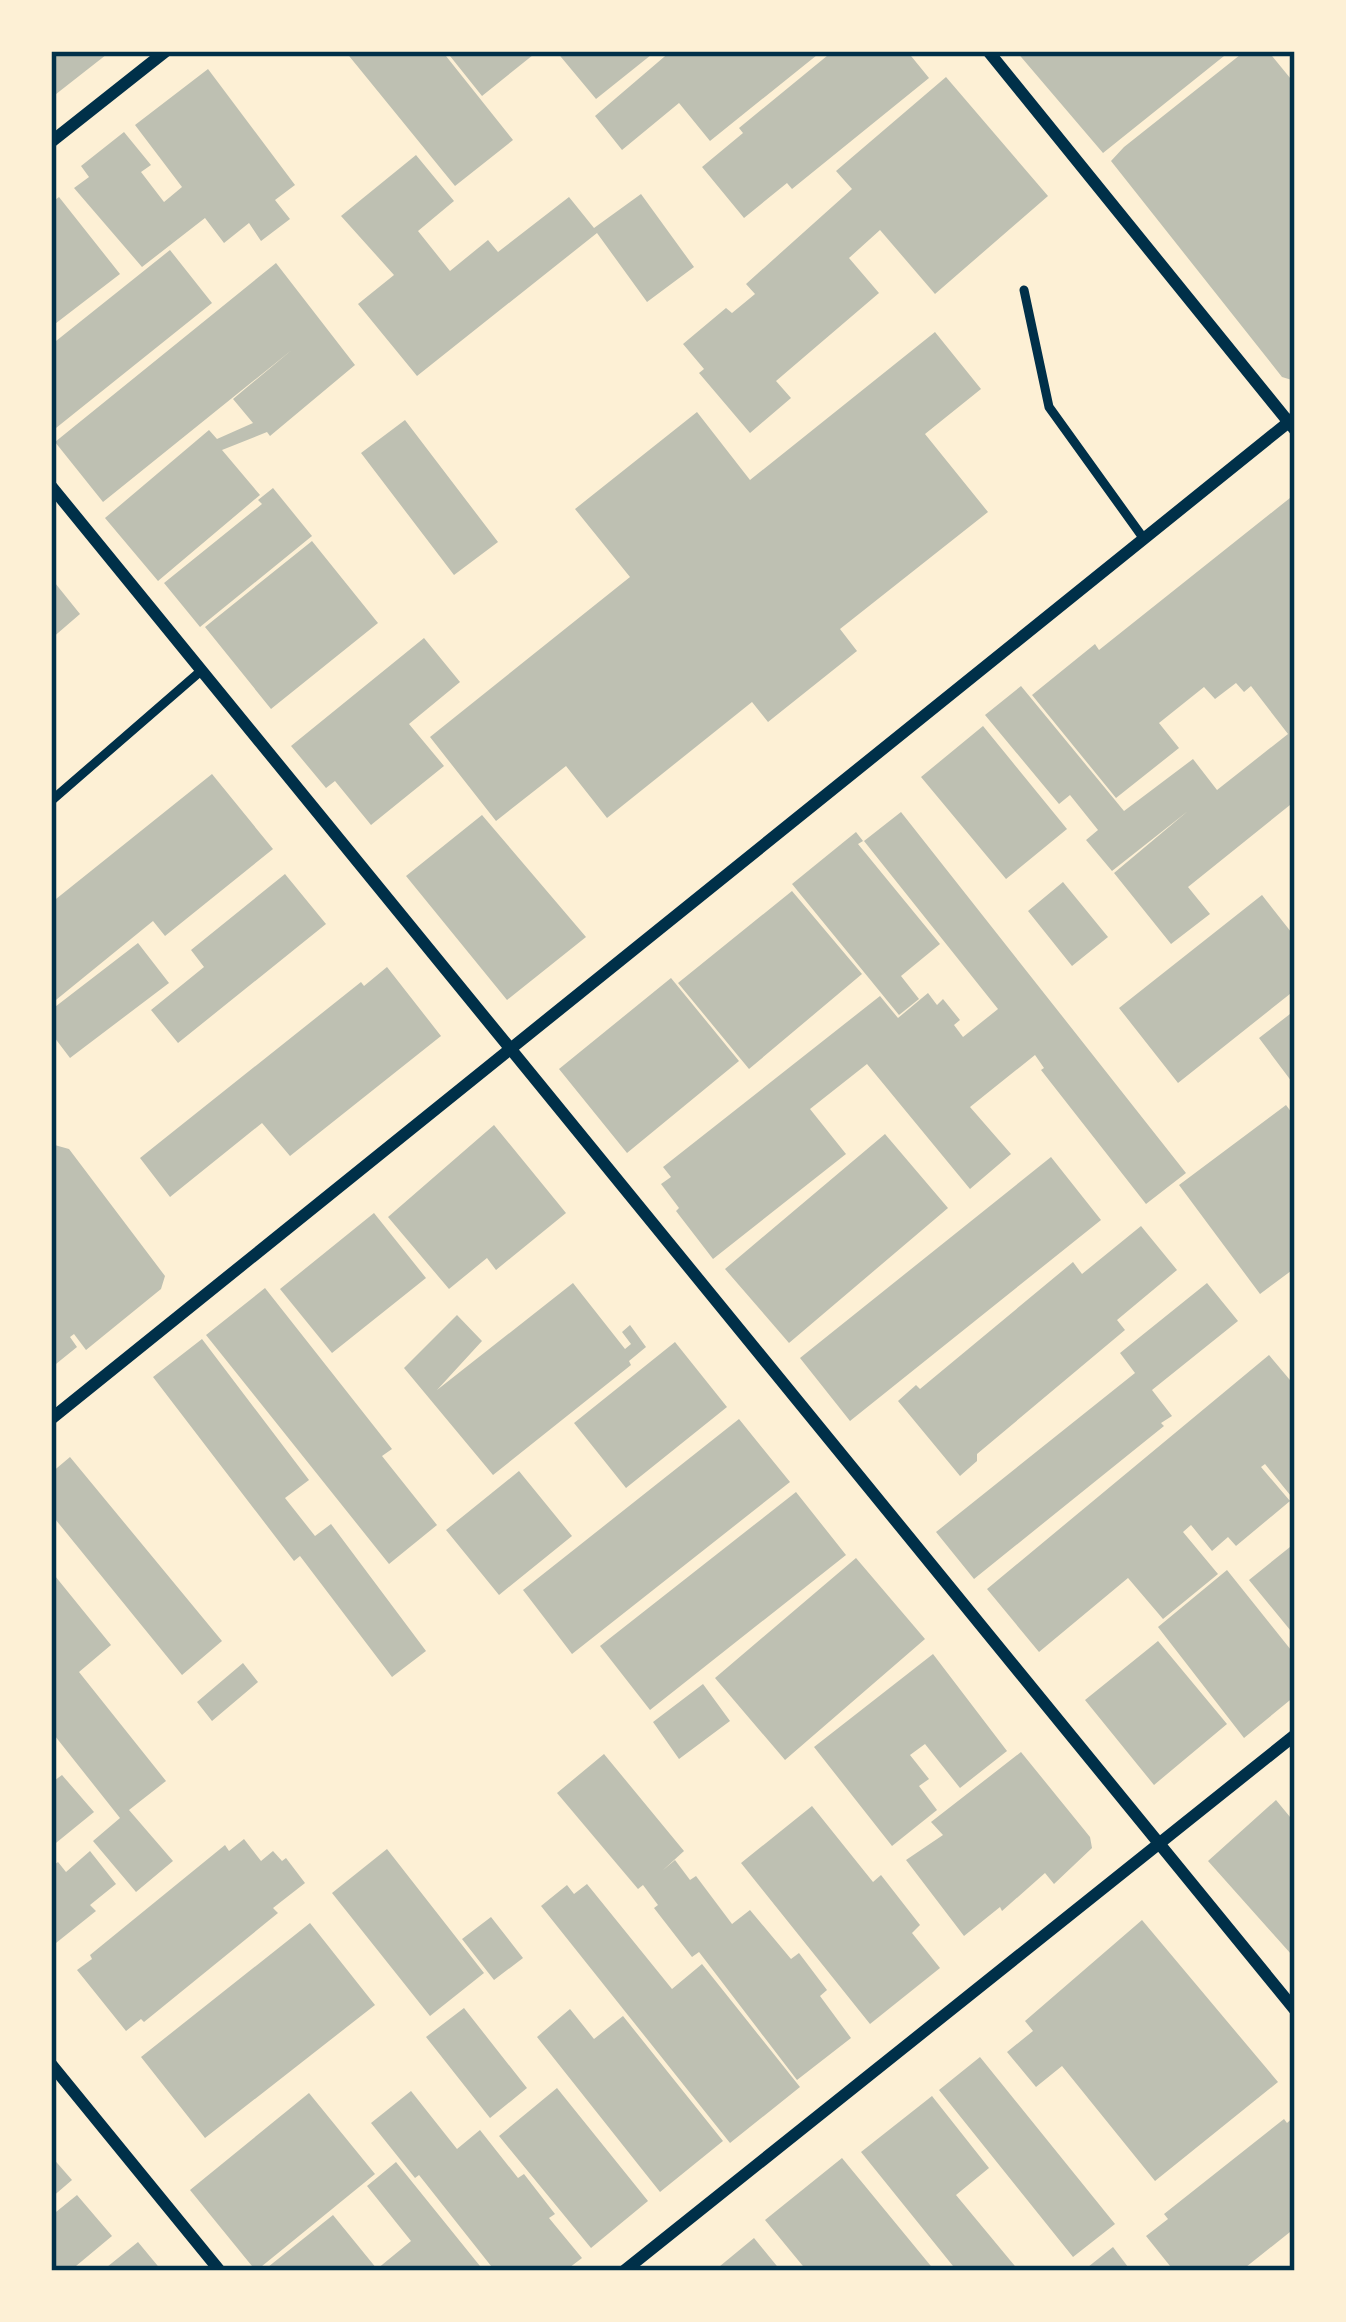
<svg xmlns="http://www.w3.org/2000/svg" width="1346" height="2322" viewBox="0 0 1346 2322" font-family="'DejaVu Sans',sans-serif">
<rect width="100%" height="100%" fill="#fdf0d5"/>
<!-- building -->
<path fill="#bec0b2" d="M51 51H111L51 98Z
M345 51H442L513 140 455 186Z
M446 51H538L482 96Z
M556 51H656L596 99Z
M671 51H822L710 141 679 103 622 150 595 116Z
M833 51H907L929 78 792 189 787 183 744 218 702 167 743 133 739 128Z
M1016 51H1221L1224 56 1103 153Z
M1245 51H1268L1295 84V381L1282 377 1111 161 1124 147Z
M208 69 295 185 275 200 290 219 261 241 249 223 224 243 205 218 142 267 74 188 89 177 81 166 124 132 151 165 141 172 164 202 182 187 135 125Z
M946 77 1048 196 935 294 880 230 849 258 879 293 776 381 791 398 750 433 699 373 704 369 683 344 726 308 732 313 755 294 746 284 852 189 836 171Z
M416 155 454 201 418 231 450 271 488 240 498 252 569 197 594 228 641 194 694 267 647 302 597 233 417 376 358 304 394 275 341 216Z
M59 197 120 274 51 327V203Z
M170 250 212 303 51 432V345Z
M276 263 355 365 270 436 267 432 222 450 260 495 158 581 105 518 209 430 217 439 253 423 233 399 293 349 103 502 55 442Z
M935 332 981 389 925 434 988 512 840 629 857 651 768 722 752 702 607 818 566 766 496 821 430 737 630 577 575 509 697 412 750 480Z
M405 420 498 542 454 575 361 453Z
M273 488 312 536 200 627 164 583 262 504 258 500Z
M1295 494V801L1188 887 1210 914 1171 944 1114 873 1188 811 1112 871 1086 840 1098 830 1070 795 1059 804 985 715 1021 686 1124 811 1193 759 1217 790 1288 734 1251 686 1244 692 1236 683 1215 699 1204 687 1159 723 1179 748 1116 798 1032 695 1095 644 1099 650Z
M312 541 378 623 271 709 205 627Z
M51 578 80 614 51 639Z
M424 638 460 682 409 724 444 766 371 825 335 781 326 788 291 746Z
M983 726 1067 829 1006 879 921 777Z
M212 774 273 849 165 936 153 921 51 1004V903Z
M901 812 1186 1173 1146 1204 1041 1070 1044 1068 1035 1055 970 1107 1011 1154 970 1189 867 1064 810 1109 846 1154 713 1259 676 1211 679 1208 661 1184 671 1177 663 1167 880 996 898 1018 928 993 937 1005 943 999 960 1020 954 1025 963 1037 998 1009 864 841Z
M482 815 586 937 507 1000 406 876Z
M856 832 863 841 858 844 940 944 901 976 919 999 899 1015 792 884Z
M285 874 326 924 178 1043 151 1010 204 967 191 950Z
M1063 882 1108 937 1072 966 1028 911Z
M792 891 862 974 749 1069 678 983Z
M1262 895 1295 937V990L1178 1083 1119 1008Z
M138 943 169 983 70 1058 51 1033V1010Z
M387 967 441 1036 290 1156 262 1123 170 1197 140 1158 361 982 364 986Z
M671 978 739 1061 627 1153 559 1069Z
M1290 1014 1295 1021V1086L1259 1038Z
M1286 1105 1295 1117V1268L1260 1294 1179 1185Z
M494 1125 566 1213 496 1270 487 1258 449 1289 388 1217Z
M885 1134 948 1208 789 1343 725 1269Z
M51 1144 69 1149 165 1276 161 1289 86 1350 74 1334 70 1337 77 1347 51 1368Z
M1051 1157 1101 1220 850 1421 800 1358Z
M374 1213 426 1278 332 1353 280 1289Z
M1141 1226 1177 1270 1117 1320 1125 1330 977 1454V1461L960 1476 898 1401 916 1385 920 1389 1073 1262 1082 1274Z
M573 1283 625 1349 631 1344 622 1332 630 1325 646 1347 629 1361 631 1365 493 1475 404 1368 457 1315 482 1341 437 1390Z
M1207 1283 1238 1321 1152 1390 1172 1416 1161 1423 1164 1426 974 1579 936 1532 1135 1373 1120 1353Z
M265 1288 392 1449 382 1456 437 1525 389 1564 206 1335Z
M202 1339 309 1480 285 1498 315 1536 331 1524 426 1651 392 1677 300 1556 294 1561 153 1377Z
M675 1342 727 1407 626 1488 574 1423Z
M1269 1355 1295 1386V1501L1265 1464 1261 1467 1290 1501 1236 1546 1228 1537 1212 1551 1191 1525 1183 1532 1218 1574 1163 1619 1128 1578 1039 1652 987 1589Z
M739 1419 790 1482 572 1654 523 1590Z
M70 1457 222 1641 182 1675 51 1514V1473Z
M519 1471 572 1536 499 1595 446 1530Z
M796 1492 846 1555 650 1710 600 1646Z
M1295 1543V1636L1249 1580Z
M856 1558 925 1639 785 1760 715 1678Z
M1227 1570 1295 1655V1696L1244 1738 1158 1627Z
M51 1571 111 1645 79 1672 166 1781 129 1810 173 1861 136 1892 93 1841 120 1818 51 1731Z
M1158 1641 1227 1724 1154 1785 1085 1700Z
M933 1654 1007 1751 960 1788 925 1744 910 1755 929 1779 919 1786 937 1810 892 1846 814 1747Z
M243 1663 258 1682 212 1721 197 1702Z
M703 1684 730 1721 679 1759 653 1722Z
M1021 1752 1090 1837 1092 1848 1054 1884 1045 1873 1002 1911 1000 1907 964 1936 906 1860 943 1835 931 1822Z
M604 1754 684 1851 662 1871 675 1860 690 1880 696 1876 732 1924 750 1910 791 1959 799 1953 827 1990 820 1996 851 2038 797 2080 699 1952 692 1957 654 1908 658 1905 643 1885 638 1889 557 1793Z
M62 1775 94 1812 51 1847V1783Z
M1276 1800 1295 1823V1950L1291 1954 1208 1861Z
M812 1806 873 1882 881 1875 920 1925 912 1933 940 1968 870 2024 741 1863Z
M244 1839 261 1861 273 1851 282 1861 286 1858 305 1883 273 1908 278 1913 144 2022 141 2019 126 2031 77 1970 92 1959 90 1955 225 1845 229 1851Z
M387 1849 484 1973 430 2016 332 1893Z
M90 1851 116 1884 90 1905 96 1911 51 1947V1867L58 1862 66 1872Z
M587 1884 672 1989 702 1964 800 2087 730 2143 541 1906 567 1885 574 1894Z
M491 1917 523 1958 494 1980 462 1939Z
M1142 1920 1278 2082 1155 2181 1062 2066 1036 2087 1007 2052 1033 2031 1025 2021Z
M310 1923 375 2005 205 2138 141 2057Z
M464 2008 527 2088 490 2118 426 2037Z
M570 2009 594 2039 623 2016 723 2141 660 2192 537 2037Z
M980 2057 1115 2224 1073 2257 939 2090Z
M557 2088 648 2201 591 2248 499 2136Z
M411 2091 457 2149 480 2130 518 2178 524 2174 555 2214 549 2218 582 2258 565 2271H495L419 2175 415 2178 371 2123Z
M309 2093 375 2174 256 2271 190 2190Z
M932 2096 989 2168 956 2195 1019 2271H957L861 2152Z
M1295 2116V2228L1241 2271H1174L1146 2236 1168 2219 1164 2214 1284 2119 1287 2123Z
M51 2156 72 2180 51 2198Z
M842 2158 935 2271H807L765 2220Z
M396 2162 484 2271H263L333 2215 377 2269 411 2241 367 2186Z
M77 2195 112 2236 70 2271H51V2216Z
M754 2238 781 2271H714Z
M138 2242 162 2271H102Z
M1113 2247 1128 2267 1123 2271H1083Z"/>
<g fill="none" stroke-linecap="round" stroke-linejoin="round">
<!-- service -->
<path stroke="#003049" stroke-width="9" d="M1024 290 1049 407 1144 539
M51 801 202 670"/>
<!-- minor -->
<path stroke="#003049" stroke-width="12" d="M988 51 1295 430
M51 142 166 51
M51 486 1295 2010
M51 1419 1295 417
M51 2064 220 2271
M624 2271 1295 1735"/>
</g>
<!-- border -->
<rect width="1346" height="2322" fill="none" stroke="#fdf0d5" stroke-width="108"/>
<rect x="54" y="54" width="1238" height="2214" fill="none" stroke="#003049" stroke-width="4.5"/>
</svg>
